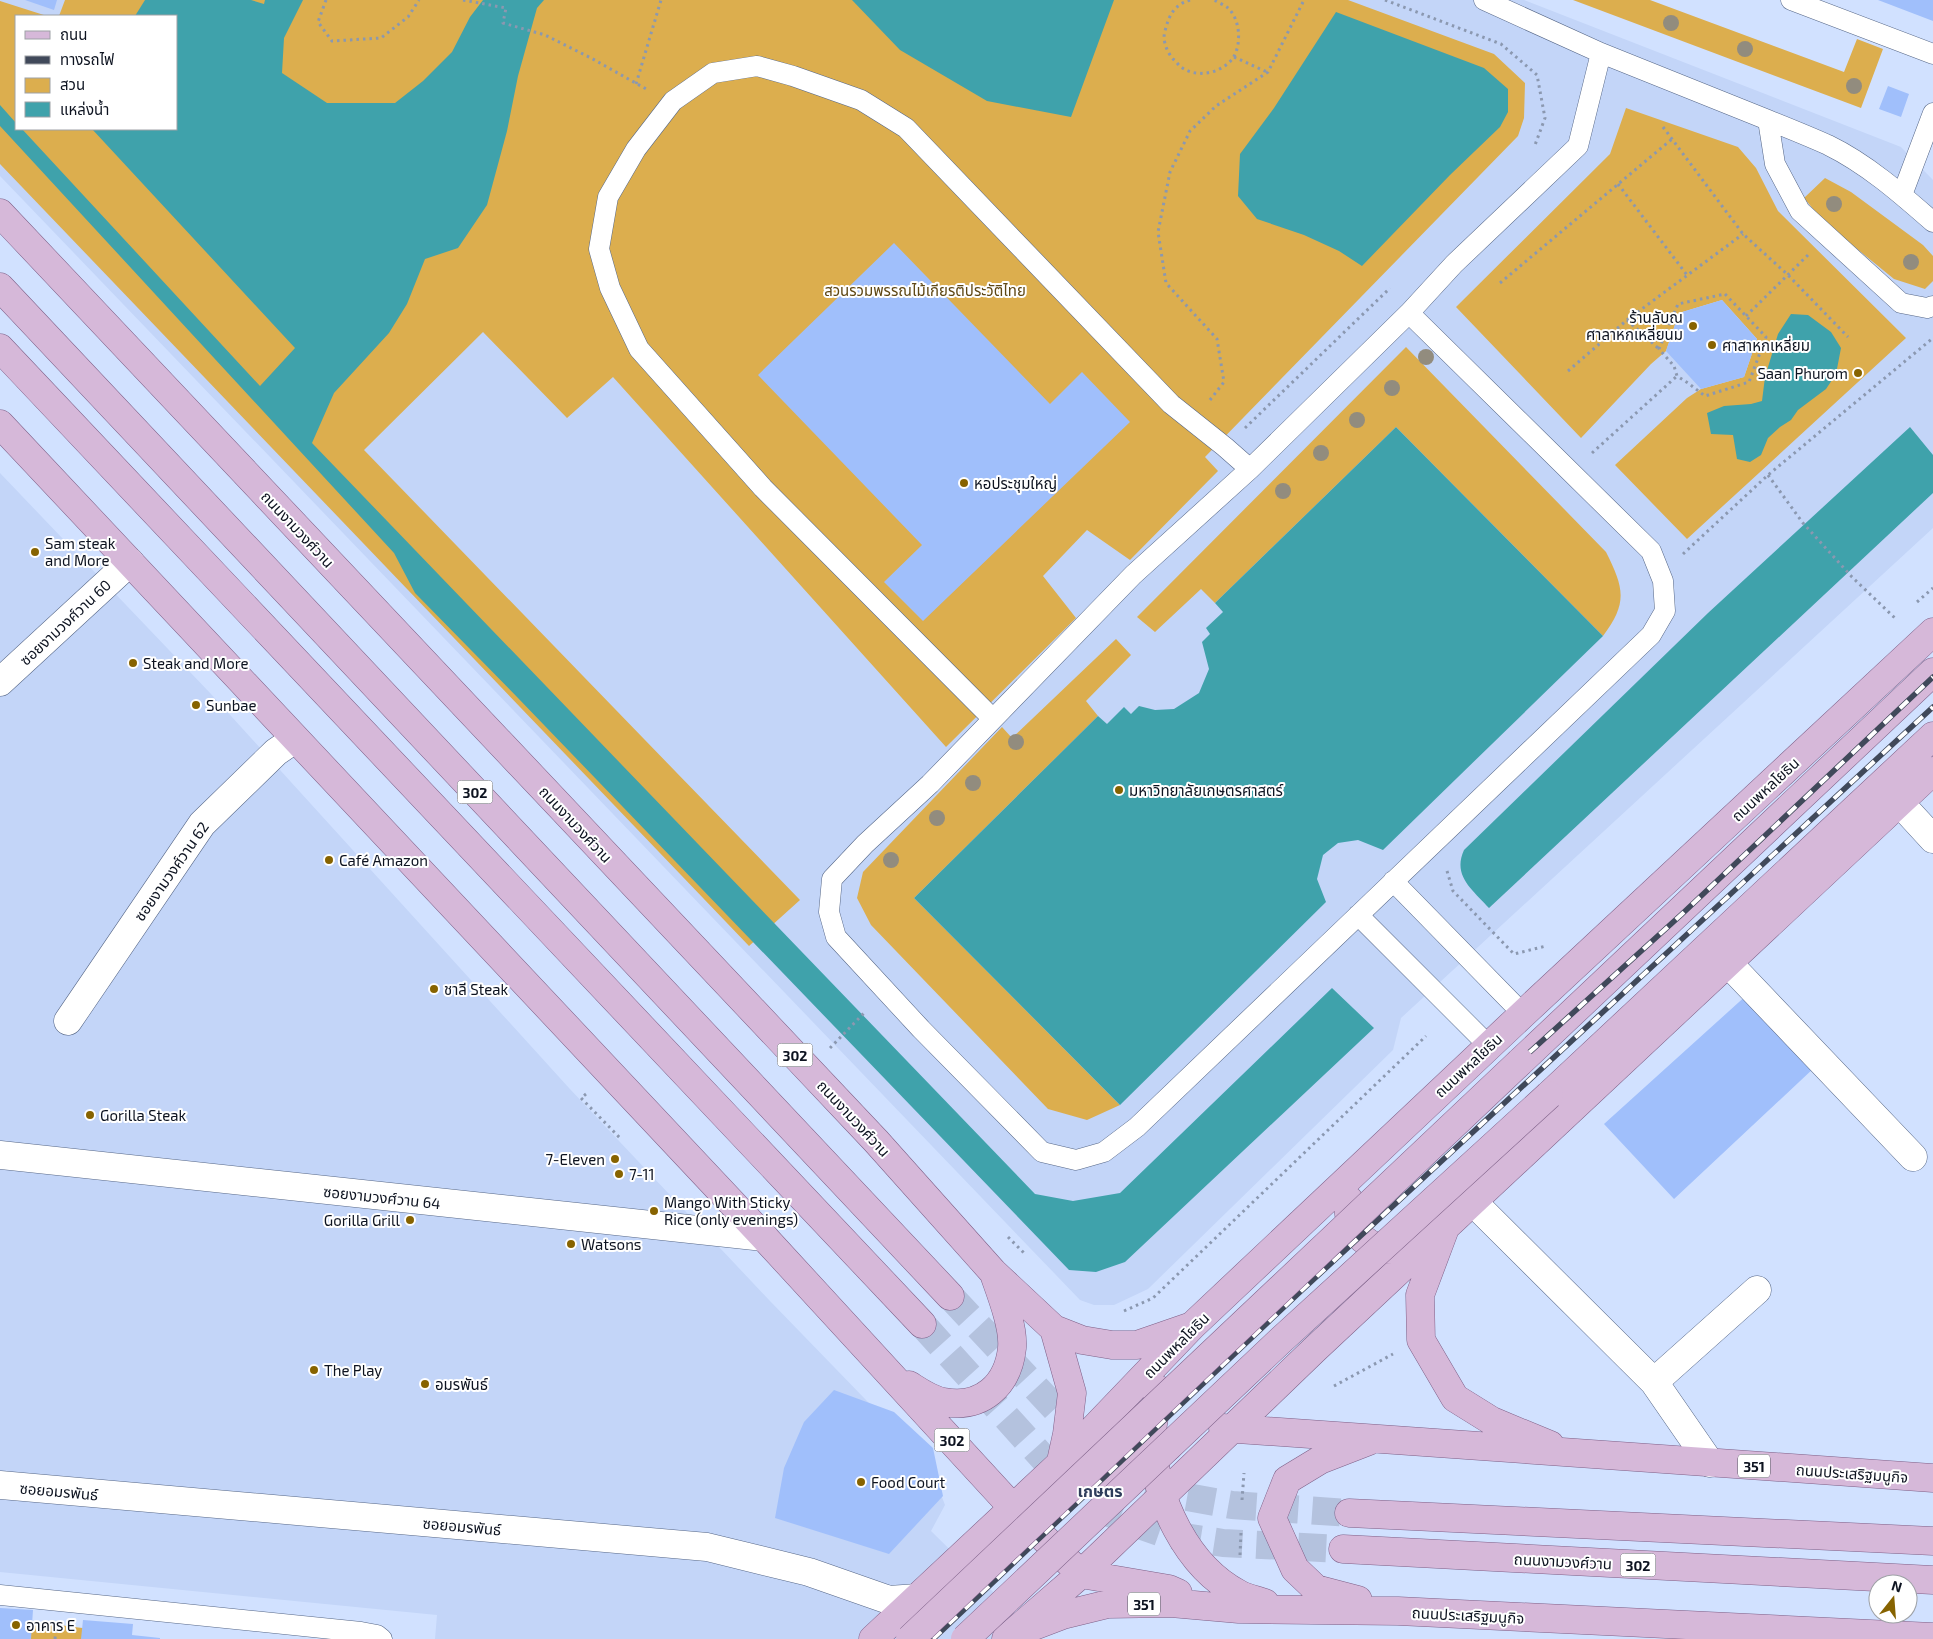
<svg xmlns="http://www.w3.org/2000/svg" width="1933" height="1639" viewBox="0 0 1933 1639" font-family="'Exo 2','Noto Sans Thai',sans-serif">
<rect width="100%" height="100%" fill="#d1e1ff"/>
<!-- built -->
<path fill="#c3d5f8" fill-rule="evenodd" d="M0 0H1524L1901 147 1933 180V528L1401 1018 1393 1050 1148 1289 1114 1305H1094L1080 1300 0 176ZM16 16H176V129H16Z
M0 473 211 694 569 1088 770 1301 930 1466 945 1505 931 1531 1041 1639H435L437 1615 0 1572Z"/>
<!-- green -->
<path fill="#dcae4e" d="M65 0H1348L1494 54 1525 83 1524 118 1518 136 1205 457 1218 471 1130 560 1087 530 1043 576 1076 618 946 747 613 377 567 418 483 332 364 450 800 900 749 946 0 164V1L47 16H16V129H176V16H59Z
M1573 0H1650L1844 72 1857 39 1883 49 1861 108Z
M1626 108 1738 147 1756 168 1778 211 1906 338 1687 539 1615 465 1687 398 1701 389 1744 377 1757 339 1722 300 1679 313 1666 351 1651 364 1581 438 1456 307 1610 154Z
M1825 178 1851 192 1923 245 1933 256V281L1925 289 1894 279 1824 222 1804 198Z
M1406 347 1606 552C1624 588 1628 603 1603 636L1396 427 1215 603 1201 589 1155 632 1137 617Z
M1116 639 1131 655 1086 701 1098 716 914 898 1120 1105 1087 1120 1048 1109 871 925 857 898 863 872 1002 727 1012 738Z
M20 1620 98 1630 97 1639H0V1635Z"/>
<!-- water -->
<path fill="#3fa2ab" d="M145 0H251L264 4 265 0H303L284 38 282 73 327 103H395L423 81 452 52 470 17 483 0H544L537 8 518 76 507 131 487 205 458 248 425 259 407 304 389 333 334 393 312 443 1035 1194 1073 1201 1120 1193 1332 988 1374 1028 1125 1262 1096 1272 1069 1270 518 698 415 593 394 553 0 126V105L16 123V129H22L260 386 295 348 92 129H176V16H135Z
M852 0H1114L1071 117 987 101 900 50Z
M1336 12 1484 68 1508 89V112L1500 127 1450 175 1362 266 1339 251 1304 235 1257 219 1238 196 1240 154 1274 108Z
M1791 314 1808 315 1831 332 1841 348 1836 374 1826 389 1798 410 1791 420 1780 427 1768 438 1761 455 1750 462 1737 459 1733 435 1711 434 1707 413 1724 406 1751 404 1762 401 1765 377 1778 334Z
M1396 427 1603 636 1383 850 1358 840 1338 843 1323 855 1317 879 1326 902 1120 1105 914 898 1098 716 1107 724 1124 707 1131 714 1139 706 1155 710 1174 709 1199 693 1209 669 1202 642 1210 634 1206 628 1223 612 1215 603Z
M1910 427 1933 455V493L1489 908C1473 890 1452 876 1464 850L1708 613Z"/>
<!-- building -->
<path fill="#a0bffb" d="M25 0H57L54 10Z
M1878 0H1933V21Z
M1888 86 1909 94 1901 117 1879 109Z
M894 243 1050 404 1082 372 1130 422 923 621 884 582 922 545 758 375Z
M1722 300 1757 339 1744 377 1701 389 1666 351 1679 313Z
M1749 993 1815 1067 1674 1199 1604 1124Z
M834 1390 894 1412 933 1448 943 1496 889 1554 775 1518 784 1468 804 1422Z
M0 1608 33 1610 31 1639H0Z
M83 1620 133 1624 132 1635 160 1638V1639H81Z"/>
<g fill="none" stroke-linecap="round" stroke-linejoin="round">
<!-- primary-tunnel -->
<path stroke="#b4c2de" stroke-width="28" stroke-dasharray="28 14" stroke-linecap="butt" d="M950 1296 1081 1436
M922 1324 1082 1501 1128 1521 1165 1534 1223 1543 1343 1549
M1147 1485 1176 1495 1232 1505 1349 1513"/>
<!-- service casing -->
<g stroke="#566787" stroke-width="21">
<path id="service" d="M1484 0 1601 53 1768 120
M1791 0 1933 54
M1902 195 1933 113
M1933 222C1901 194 1867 164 1828 145 1808 136 1788 128 1768 120L1775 164 1800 211 1901 303 1927 308 1933 306
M1409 313 1651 551 1663 581 1665 611 1651 635 1137 1127 1104 1152 1076 1160 1042 1152 921 1029 836 937 829 912 832 879 865 844 930 784 1133 575 1250 469 1409 313 1454 264 1578 146 1601 53
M993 719 763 488 639 349 610 288 599 249 608 197 636 149 673 101 713 73 757 66 793 76 861 100 906 128 1171 404 1225 447 1250 469
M1393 881 1523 1014
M1358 915 1489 1046
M0 1595 361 1632 377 1635 382 1639"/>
</g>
<!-- minor casing -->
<g stroke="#566787" stroke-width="29">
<path id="minor" d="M0 682 130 562
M1899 802 1933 839
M1727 962 1913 1157
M68 1021 202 824 276 752 295 739
M0 1155 764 1237
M1472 1201 1654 1382 1710 1463
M1654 1382 1757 1290
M0 1485 707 1547 809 1572 889 1600 918 1598"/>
</g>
<!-- primary casing -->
<g stroke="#7e6088" stroke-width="29">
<path id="primary" d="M0 213 876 1141 993 1272 1054 1329 1082 1340 1112 1345H1137L1192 1326
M0 287 950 1296
M0 348 922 1324
M0 424 764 1237 1014 1509 1081 1574
M1520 1062 1933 672
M1549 1095 1933 736
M1349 1200C1344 1232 1373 1256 1404 1248
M1444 1231 1420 1295 1421 1340 1455 1398 1492 1421 1550 1445
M1054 1329 1072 1393 1067 1434 1060 1466
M909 1385C920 1392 931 1400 944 1402 982 1409 1008 1385 1012 1348 1014 1327 1001 1294 994 1274
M1159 1390C1157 1406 1151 1424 1152 1440 1155 1499 1186 1566 1239 1594 1246 1598 1257 1600 1265 1603
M1223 1428 1933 1478
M1072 1487 1168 1447
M1349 1513 1933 1541
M1343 1549 1933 1580
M1081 1574 1169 1589 1178 1593
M1358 1600 1316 1589 1295 1569 1272 1518 1287 1480 1320 1460 1369 1441
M1026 1629 1063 1615 1108 1604 1171 1603 1239 1609 1398 1611 1933 1637
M873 1639 1060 1464 1192 1326 1523 1014 1933 632
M1006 1639 1081 1574 1315 1349 1933 771"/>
</g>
<!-- path -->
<path stroke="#8b98b0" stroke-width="3" stroke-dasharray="2.5 4" stroke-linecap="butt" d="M326 0 318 22 332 41 381 38 408 17 419 0
M463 0 506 8 503 23 545 35 591 58 648 90
M1190 0C1174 5 1169 15 1165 31 1162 40 1167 52 1173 59 1176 61 1178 65 1181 67 1197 79 1222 73 1233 58 1242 44 1240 19 1228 8 1224 5 1218 2 1214 0
M1385 0 1501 44 1537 75 1545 118 1535 145
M1234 57 1267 72
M636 84 661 0
M1663 127 1743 234 1788 275 1848 337
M1618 184 1687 275
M1500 283 1672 139
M1725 294 1766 337 1749 382 1705 396 1688 383 1677 376 1674 366 1659 349 1678 304Z
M1746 316 1808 255
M1627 320 1659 349
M1568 371 1627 320 1743 234
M1210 400 1224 382 1217 339 1166 283 1158 232 1170 172 1190 131 1216 106 1268 72 1304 0
M1245 428 1390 288
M1592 453 1677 376
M1768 475 1803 523 1852 577 1897 620
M1683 554 1768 475 1933 338
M1917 602 1933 588
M1447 871 1453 891 1514 954 1546 946
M830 1048 866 1011
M586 1094 581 1098 620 1138
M1008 1237 1026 1255
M1124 1311 1153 1298 1426 1036
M1334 1386 1393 1354
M1242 1500 1244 1473
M1240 1555 1241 1532
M55 1639 56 1629"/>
<!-- service -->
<use href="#service" stroke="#fff" stroke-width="20"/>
<!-- minor -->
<use href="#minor" stroke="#fff" stroke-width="28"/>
<!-- primary -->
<use href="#primary" stroke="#d6b8d9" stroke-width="28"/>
<!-- rail casing -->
<g stroke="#40495a" stroke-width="5.5">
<path id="rail" d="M903 1639 1274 1284 1682 914 1933 677
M933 1639 1301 1291 1933 707"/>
</g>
<!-- rail -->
<use href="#rail" stroke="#fff" stroke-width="4" stroke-dasharray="11" stroke-linecap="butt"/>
<!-- primary-bridge casing -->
<g stroke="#7e6088" stroke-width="29" stroke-linecap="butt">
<path id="primary-bridge" d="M910 1639 1520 1062
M965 1639 1281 1340 1549 1095"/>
</g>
<!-- primary-bridge -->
<use href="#primary-bridge" stroke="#d6b8d9" stroke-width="28"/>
</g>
<!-- trees -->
<g fill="#928c7e">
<circle cx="1671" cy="23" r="8"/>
<circle cx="1745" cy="49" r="8"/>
<circle cx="1854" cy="86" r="8"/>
<circle cx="1834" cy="204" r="8"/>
<circle cx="1911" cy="262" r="8"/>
<circle cx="1426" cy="357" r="8"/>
<circle cx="1392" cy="388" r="8"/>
<circle cx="1357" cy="420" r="8"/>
<circle cx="1321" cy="453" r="8"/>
<circle cx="1283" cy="491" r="8"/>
<circle cx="1016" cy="742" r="8"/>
<circle cx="973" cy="783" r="8"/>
<circle cx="937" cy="818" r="8"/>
<circle cx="891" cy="860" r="8"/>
</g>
<!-- markers -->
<g fill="#876300" stroke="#fff" stroke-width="2">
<circle cx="1693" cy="326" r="5"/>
<circle cx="1712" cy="345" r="5"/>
<circle cx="1858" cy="373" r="5"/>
<circle cx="964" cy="483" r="5"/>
<circle cx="35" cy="552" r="5"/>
<circle cx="133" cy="663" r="5"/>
<circle cx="196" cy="705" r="5"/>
<circle cx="1119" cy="790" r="5"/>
<circle cx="329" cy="860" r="5"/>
<circle cx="434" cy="989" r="5"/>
<circle cx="90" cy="1115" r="5"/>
<circle cx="615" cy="1159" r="5"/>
<circle cx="619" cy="1174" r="5"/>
<circle cx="654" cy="1211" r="5"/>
<circle cx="410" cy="1220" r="5"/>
<circle cx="571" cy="1244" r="5"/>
<circle cx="314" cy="1370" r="5"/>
<circle cx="425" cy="1384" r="5"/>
<circle cx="861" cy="1482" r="5"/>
<circle cx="16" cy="1625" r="5"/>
</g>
<g text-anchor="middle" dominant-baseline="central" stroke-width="4" stroke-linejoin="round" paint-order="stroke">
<!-- shield labels -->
<g fill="#fff" stroke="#565a63" stroke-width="1">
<rect x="457.5" y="780.5" width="35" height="23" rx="4"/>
<rect x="777.5" y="1043.5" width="35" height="23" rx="4"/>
<rect x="934.5" y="1428.5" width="35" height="23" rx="4"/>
<rect x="1738" y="1454.5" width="32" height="23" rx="4"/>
<rect x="1620.5" y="1553.5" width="35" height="23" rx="4"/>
<rect x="1128" y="1592.5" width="32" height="23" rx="4"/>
</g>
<g font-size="14" font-weight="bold" fill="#0d1320">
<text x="475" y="792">302</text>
<text x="795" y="1055">302</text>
<text x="952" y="1440">302</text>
<text x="1754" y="1466">351</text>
<text x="1638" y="1565">302</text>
<text x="1144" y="1604">351</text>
</g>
<!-- park labels -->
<g font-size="15" fill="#5e4714" stroke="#fff">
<text x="925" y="290">สวนรวมพรรณไม้เกียรติประวัติไทย</text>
</g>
<!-- poi labels -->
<g font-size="15" fill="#0d1320" stroke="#fff" text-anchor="start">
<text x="1683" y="317" text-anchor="end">ร้านลับณ<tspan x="1683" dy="17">ศาลาหกเหลี่ยนม</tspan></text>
<text x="1722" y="345">ศาสาหกเหลี่ยม</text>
<text x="1848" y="373" text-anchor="end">Saan Phurom</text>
<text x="974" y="483">หอประชุมใหญ่</text>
<text x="45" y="543">Sam steak<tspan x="45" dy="17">and More</tspan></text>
<text x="143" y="663">Steak and More</text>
<text x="206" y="705">Sunbae</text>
<text x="1129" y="790">มหาวิทยาลัยเกษตรศาสตร์</text>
<text x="339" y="860">Café Amazon</text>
<text x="444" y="989">ชาลี Steak</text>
<text x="100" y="1115">Gorilla Steak</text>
<text x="605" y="1159" text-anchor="end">7-Eleven</text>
<text x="629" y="1174">7-11</text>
<text x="664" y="1202">Mango With Sticky<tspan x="664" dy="17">Rice (only evenings)</tspan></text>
<text x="400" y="1220" text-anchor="end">Gorilla Grill</text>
<text x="581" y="1244">Watsons</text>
<text x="324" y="1370">The Play</text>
<text x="435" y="1384">อมรพันธ์</text>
<text x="871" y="1482">Food Court</text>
<text x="26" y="1625">อาคาร E</text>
</g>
<!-- street labels -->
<g font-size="15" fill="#0d1320" stroke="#fff">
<text transform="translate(298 529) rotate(47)">ถนนงามวงศ์วาน</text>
<text transform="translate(65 622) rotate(-43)">ซอยงามวงศ์วาน 60</text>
<text transform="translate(1765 789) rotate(-43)">ถนนพหลโยธิน</text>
<text transform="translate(576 824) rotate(47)">ถนนงามวงศ์วาน</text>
<text transform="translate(171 871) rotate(-55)">ซอยงามวงศ์วาน 62</text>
<text transform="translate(1468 1065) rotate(-43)">ถนนพหลโยธิน</text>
<text transform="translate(854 1118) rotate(47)">ถนนงามวงศ์วาน</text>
<text transform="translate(382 1197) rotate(6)">ซอยงามวงศ์วาน 64</text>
<text transform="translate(1176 1345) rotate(-45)">ถนนพหลโยธิน</text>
<text transform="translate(1852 1473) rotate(4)">ถนนประเสริฐมนูกิจ</text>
<text transform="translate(59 1491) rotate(5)">ซอยอมรพันธ์</text>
<text transform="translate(462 1526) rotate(5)">ซอยอมรพันธ์</text>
<text transform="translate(1563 1561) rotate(3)">ถนนงามวงศ์วาน</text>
<text transform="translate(1468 1615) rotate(3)">ถนนประเสริฐมนูกิจ</text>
</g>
<!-- neighbourhood labels -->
<g font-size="16" font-weight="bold" fill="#2e3d5b" stroke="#fff">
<text x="1100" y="1490">เกษตร</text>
</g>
</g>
<!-- legend -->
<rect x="15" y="15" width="162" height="115" fill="#ffffff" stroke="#9ea1a6"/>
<rect x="25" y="31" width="25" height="8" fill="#d6b8d9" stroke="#9ea1a6"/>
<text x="60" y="40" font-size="15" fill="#0d1320">ถนน</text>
<rect x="25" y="56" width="25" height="8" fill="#40495a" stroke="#9ea1a6"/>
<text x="60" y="65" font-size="15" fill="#0d1320">ทางรถไฟ</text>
<rect x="25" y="78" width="25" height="15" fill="#dcae4e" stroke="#9ea1a6"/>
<text x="60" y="90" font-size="15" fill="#0d1320">สวน</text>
<rect x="25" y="102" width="25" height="15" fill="#3fa2ab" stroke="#9ea1a6"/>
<text x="60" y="115" font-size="15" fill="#0d1320">แหล่งน้ำ</text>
<!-- north arrow -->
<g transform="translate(1893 1599) rotate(17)"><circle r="24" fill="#ffffff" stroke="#9ea1a6"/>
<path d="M0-4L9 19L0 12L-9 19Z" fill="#876300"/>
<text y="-8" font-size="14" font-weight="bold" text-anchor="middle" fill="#0d1320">N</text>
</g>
</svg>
